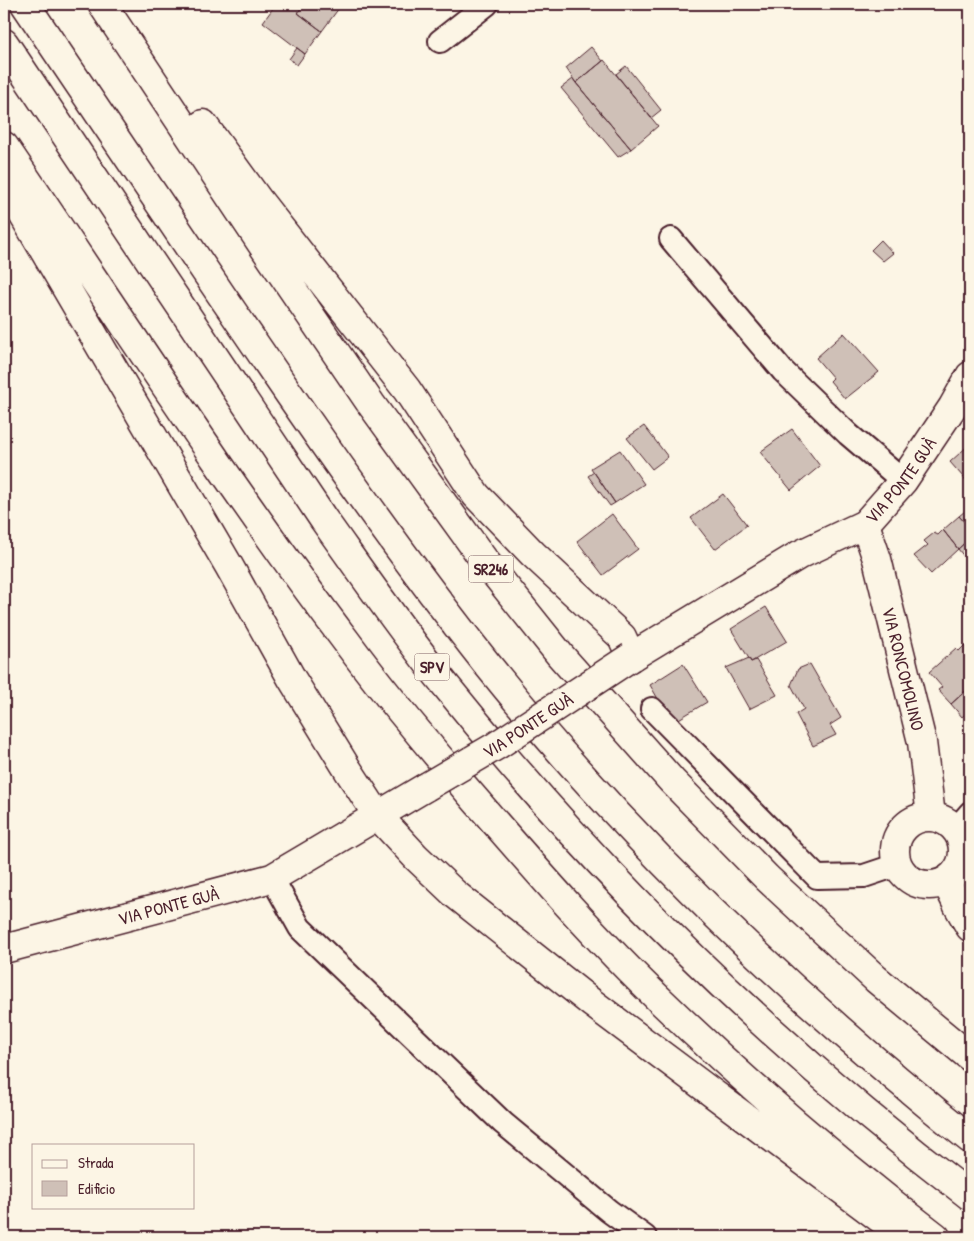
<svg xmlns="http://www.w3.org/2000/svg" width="974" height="1241" viewBox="0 0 974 1241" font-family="'Patrick Hand',sans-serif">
<rect width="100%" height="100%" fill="#fcf5e5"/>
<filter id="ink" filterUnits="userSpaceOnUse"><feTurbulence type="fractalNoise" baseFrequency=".02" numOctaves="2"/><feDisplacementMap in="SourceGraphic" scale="10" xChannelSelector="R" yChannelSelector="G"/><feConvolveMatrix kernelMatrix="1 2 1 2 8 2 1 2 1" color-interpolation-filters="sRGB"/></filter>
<g filter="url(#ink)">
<!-- building -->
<path fill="#cfc0b7" stroke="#4a1f2b" d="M276 4H294L301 8 298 13 322 31 305 54 263 22Z
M294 4H342L322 31 298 13 301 8Z
M591 47 603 61 576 83 566 68Z
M297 48 305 54 297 65 289 59Z
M604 60 658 126 631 149 576 83Z
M626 66 661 110 651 118 616 74Z
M573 79 576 83 631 149 618 157 561 88Z
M881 240 893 253 883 261 871 250Z
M844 333 879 372 845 399 830 381 833 378 816 358Z
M644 426 668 457 652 469 627 438Z
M792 429 820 466 791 490 760 452Z
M970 444V485L950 462Z
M620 450 644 484 615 503 591 468Z
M594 472 615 503 610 506 588 476Z
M723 494 747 525 715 549 691 518Z
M970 507V528L959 516Z
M612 514 638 549 603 575 577 541Z
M959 516 970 528V538L958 549 943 530Z
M943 530 958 549 931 574 914 556 928 545 924 541 934 533 938 535Z
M970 538V564L958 549Z
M766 607 787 641 751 662 731 629Z
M969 641 970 643V687L951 704 938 690 942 687 929 672 956 648 959 651Z
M749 658 751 662 756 660 777 695 749 709 726 668Z
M683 664 707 702 672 723 650 685Z
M810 664 841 718 830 725 836 735 813 746 796 714 804 709 791 685 798 669Z
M970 687V710L962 717 951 704Z"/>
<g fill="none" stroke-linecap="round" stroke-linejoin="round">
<!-- minor casing -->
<g stroke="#4a1f2b" stroke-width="26">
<path id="minor" d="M440 41 487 4
M671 239 783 371 848 434 903 481
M652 709 817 877 864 876 897 865
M956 829 970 813
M963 856 970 855
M272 878 300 928 503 1123 609 1211 645 1237"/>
</g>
<!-- tertiary casing -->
<g stroke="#4a1f2b" stroke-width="31">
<g id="tertiary">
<path id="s1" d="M865 524 877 559 922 742 931 816"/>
<path id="s2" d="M631 657 799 555 865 524 903 481 952 408 970 376"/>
<circle cx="929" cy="851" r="34"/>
<path id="s3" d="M4 949 272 878 426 787"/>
</g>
</g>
<!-- trunk casing -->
<g stroke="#4a1f2b" stroke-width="31">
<path id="trunk" d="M102 4 263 246 371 404 484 560 560 655 672 781 767 878 876 979 970 1057
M203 124 259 201 407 390 476 495 533 554 622 637 631 657
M4 146C117 312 225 481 346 641 388 698 433 751 479 804 538 872 596 939 661 1001 748 1085 840 1164 936 1237
M4 182 229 566 292 679 348 770 378 816 416 857 455 894 592 1003 905 1237
M946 881 958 906 970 927"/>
</g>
<!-- motorway casing -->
<g stroke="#4a1f2b" stroke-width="31">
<path id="motorway" d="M25 4C102 119 180 235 259 350 332 457 406 562 487 664 629 841 794 998 970 1139
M4 43 324 520C364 576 403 633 447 687 600 877 776 1048 970 1196"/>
</g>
<!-- minor -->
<use href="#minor" stroke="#fcf5e5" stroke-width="22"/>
<!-- tertiary -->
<use href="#tertiary" stroke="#fcf5e5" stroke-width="28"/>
<!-- trunk -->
<use href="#trunk" stroke="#fcf5e5" stroke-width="28"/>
<!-- motorway -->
<use href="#motorway" stroke="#fcf5e5" stroke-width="28"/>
<!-- tertiary-bridge casing -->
<g stroke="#4a1f2b" stroke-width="31" stroke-linecap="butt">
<g id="tertiary-bridge">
<path id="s4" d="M426 787 496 746 631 657"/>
</g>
</g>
<!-- tertiary-bridge -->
<use href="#tertiary-bridge" stroke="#fcf5e5" stroke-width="28"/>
</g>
</g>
<g text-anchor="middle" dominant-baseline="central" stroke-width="4" stroke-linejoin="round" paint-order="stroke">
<!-- shield labels -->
<g fill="#fcf5e5" stroke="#7f5f63" stroke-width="1">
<rect x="468.5" y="555.5" width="45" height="27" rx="4"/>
<rect x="414.5" y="653.5" width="35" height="27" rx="4"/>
</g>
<g font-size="16" font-weight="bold" fill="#4a1f2b">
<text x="491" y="569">SR246</text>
<text x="432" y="667">SPV</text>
</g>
<!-- street labels -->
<g font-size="18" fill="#4a1f2b" stroke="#fcf5e5">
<text stroke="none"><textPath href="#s2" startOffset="326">VIA PONTE GUÀ</textPath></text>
<text stroke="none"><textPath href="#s1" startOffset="150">VIA RONCOMOLINO</textPath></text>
<text stroke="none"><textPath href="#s4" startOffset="119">VIA PONTE GUÀ</textPath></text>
<text stroke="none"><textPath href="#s3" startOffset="170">VIA PONTE GUÀ</textPath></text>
</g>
</g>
<!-- margin -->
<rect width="974" height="1241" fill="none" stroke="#fcf5e5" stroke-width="20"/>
<rect x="10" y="10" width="954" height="1221" fill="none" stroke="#4a1f2b" stroke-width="2" filter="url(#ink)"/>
<!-- legend -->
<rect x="32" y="1144" width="162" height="65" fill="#fcf5e5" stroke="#b59f9b"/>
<rect x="42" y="1160" width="25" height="8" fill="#fcf5e5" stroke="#b59f9b"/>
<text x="78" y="1168" font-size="15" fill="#4a1f2b">Strada</text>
<rect x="42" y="1181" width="25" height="15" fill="#cfc0b7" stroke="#b59f9b"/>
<text x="78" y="1194" font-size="15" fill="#4a1f2b">Edificio</text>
</svg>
